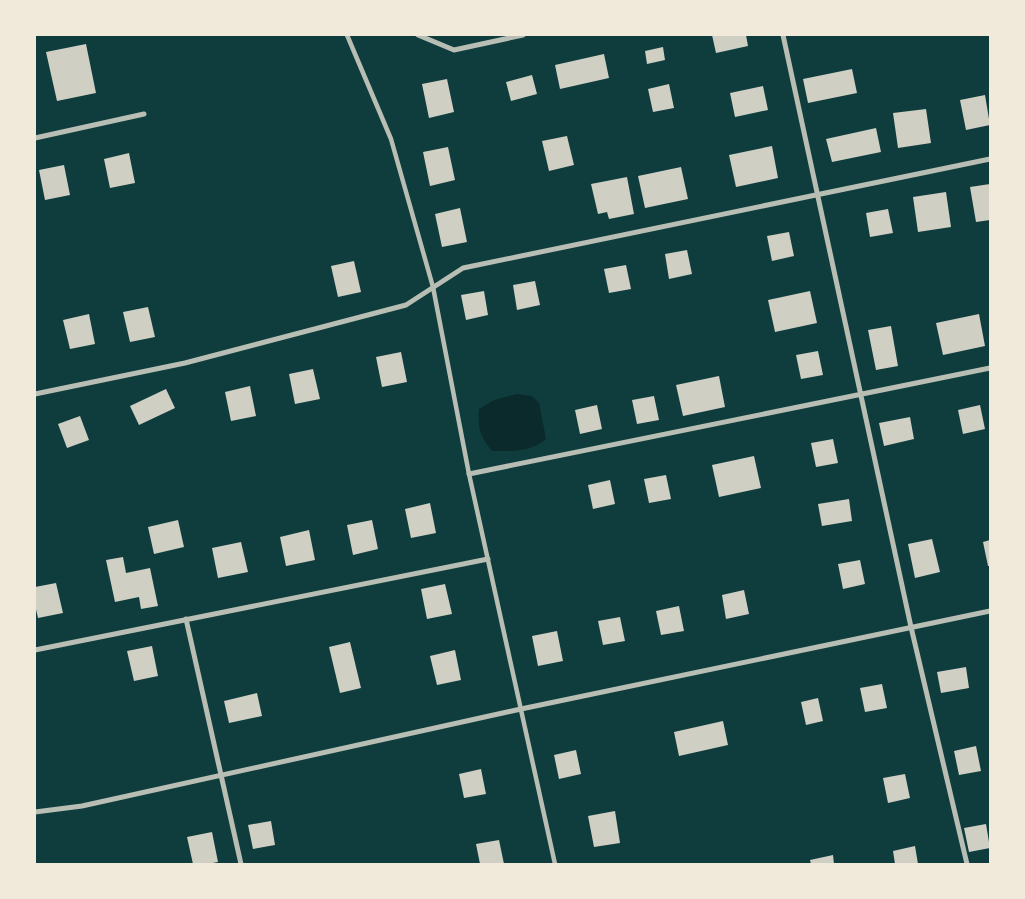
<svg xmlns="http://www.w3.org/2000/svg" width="1025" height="899" viewBox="0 0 1025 899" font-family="'Sofia Sans Condensed',sans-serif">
<rect width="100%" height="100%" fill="#0f3d3e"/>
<!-- water -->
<path fill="#0a2a2b" d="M517 394 532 396 539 403 546 439C528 453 513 451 492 451 481 438 477 427 479 409L494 400Z"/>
<!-- building -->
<path fill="#cfcfc3" d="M712 35H746L748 46 716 53Z
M86 44 96 93 57 101 46 52Z
M663 47 665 60 647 64 645 51Z
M604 54 609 78 560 89 555 65Z
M852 69 857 93 808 103 803 79Z
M532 75 537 94 511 101 506 82Z
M447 79 454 112 429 118 422 84Z
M669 84 674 108 653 112 648 89Z
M763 86 768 110 735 117 730 93Z
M985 95 990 125 966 130 960 100Z
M926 109 931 143 898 148 893 113Z
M876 128 881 152 832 162 826 139Z
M567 136 574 165 549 171 542 141Z
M772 146 778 178 736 187 729 155Z
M448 147 455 180 430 186 423 152Z
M129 153 135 183 110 188 104 159Z
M64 165 70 195 45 200 39 170Z
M681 167 688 199 645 208 638 176Z
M627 177 634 214 609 219 607 212 598 214 591 184Z
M990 184V220L976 222 970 187Z
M946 192 951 227 918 232 913 197Z
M460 208 467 242 442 247 435 214Z
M888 209 893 233 870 237 866 213Z
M789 232 794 256 772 261 767 236Z
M687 250 692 274 669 279 665 254Z
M354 261 361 292 338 297 331 266Z
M626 265 631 289 609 293 604 269Z
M535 281 540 305 517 310 513 285Z
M484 291 488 315 466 320 461 295Z
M810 291 817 323 775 332 768 300Z
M148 307 155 337 130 342 123 312Z
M89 314 95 344 70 349 63 320Z
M979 314 985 346 943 355 936 323Z
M891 326 898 366 876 370 868 330Z
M818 351 823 375 801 379 796 355Z
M401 352 407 382 382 387 376 357Z
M313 369 320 399 295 404 289 374Z
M719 376 725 407 683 416 676 385Z
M250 386 256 416 231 421 225 392Z
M166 389 175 408 139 425 130 406Z
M654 396 659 420 637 424 632 400Z
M597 405 602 429 580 434 575 410Z
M980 405 985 429 963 434 958 410Z
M80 416 89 440 67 448 58 424Z
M910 417 914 439 884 446 879 423Z
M833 439 838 463 816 467 811 443Z
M754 456 761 488 719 497 712 465Z
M666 475 671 499 649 503 644 479Z
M610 480 615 504 593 509 588 485Z
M849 499 852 521 822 526 818 504Z
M430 503 436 533 411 538 405 509Z
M178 520 184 547 154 554 148 527Z
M372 520 378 549 353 555 347 525Z
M309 530 315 560 286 566 280 537Z
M932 539 940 572 915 578 908 544Z
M990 540V566H988L983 542Z
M241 542 248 572 218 578 212 548Z
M123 557 126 573 150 568 158 606 141 609 139 597 115 602 106 560Z
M860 560 865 584 843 589 838 564Z
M56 583 63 613 38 618 35 605V587Z
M445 584 452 614 427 619 421 589Z
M744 590 749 614 726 619 722 595Z
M679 606 684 631 661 635 656 611Z
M620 617 625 641 603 645 598 621Z
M557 631 563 661 538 666 532 636Z
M350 642 361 688 340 693 329 647Z
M152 646 158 676 134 681 127 651Z
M455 650 461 680 437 685 430 656Z
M966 667 969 688 941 693 937 672Z
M882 684 887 708 865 712 860 688Z
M257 693 262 716 229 723 224 701Z
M818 698 823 721 806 725 801 702Z
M723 721 728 745 679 756 674 732Z
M976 746 981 771 959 775 954 751Z
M576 750 581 774 559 779 554 755Z
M481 769 486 794 464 798 459 774Z
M905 774 910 798 888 803 883 778Z
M615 811 620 843 594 847 588 816Z
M271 821 275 845 253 849 248 825Z
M986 824 990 848 969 852 964 828Z
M212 832 218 862 207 864H193L187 837Z
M499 840 504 864H480L476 844Z
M915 846 918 864H895L893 851Z
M833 855 834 864H811L810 860Z"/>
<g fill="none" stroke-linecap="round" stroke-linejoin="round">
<!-- pedestrian -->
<path stroke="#b8beb3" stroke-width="4.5" d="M347 35 391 139 433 287 469 474 555 864"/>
<!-- minor -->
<path stroke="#b8beb3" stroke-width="5" d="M418 35 454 50 523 35
M783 35 911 627 967 864
M35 138 144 114
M35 394 185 363 406 305 463 268 990 159
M469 474 990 368
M186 619 241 864
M35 650 488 559
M35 812 82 806 521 709 990 611"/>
</g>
<!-- border -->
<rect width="1025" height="899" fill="none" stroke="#f1e9da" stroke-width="72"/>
</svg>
